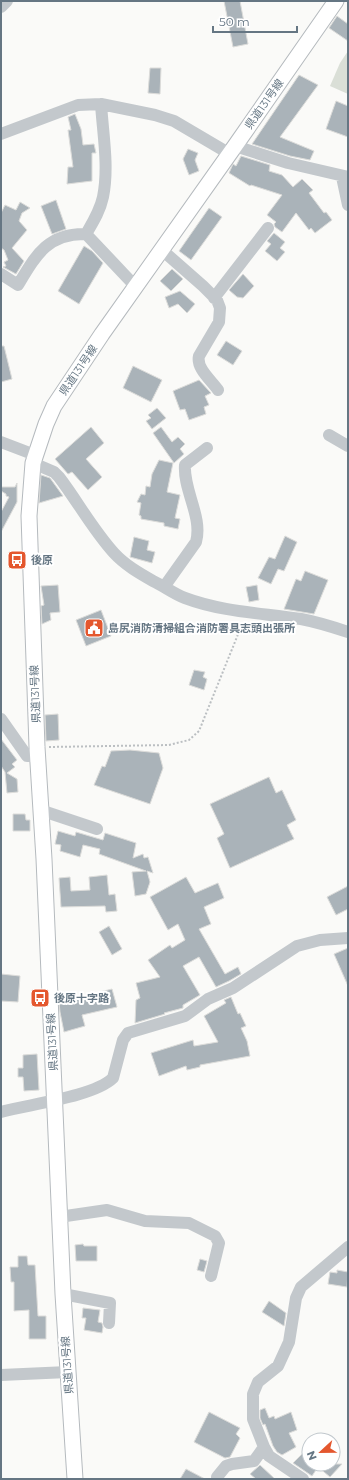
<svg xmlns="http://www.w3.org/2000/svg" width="349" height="1480" viewBox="0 0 349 1480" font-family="Montserrat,'Noto Sans JP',sans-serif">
<rect width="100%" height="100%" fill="#fafaf8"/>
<!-- green -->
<path fill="#dadfd7" d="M348 51V94L330 86 340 63Z"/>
<!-- building -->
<path fill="#aab3b9" stroke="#dcdcda" d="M224 1H240L248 44 233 47Z
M337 16 348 24V41L329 28Z
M150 68H161L160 94 148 93Z
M299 75 318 85 280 137 314 151 310 160 290 156 252 144Z
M336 101 348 106V137L326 129Z
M75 114 81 129 83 145 94 144 96 153H92V181L67 184 68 167H73L68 130H71L68 117Z
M188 149 198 153 195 160 199 171 189 175 183 159Z
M241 156 270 165 269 171 282 175 293 187 302 179 313 190 309 193 324 213 326 212 332 220 315 233 311 228 309 230 296 213 282 232 275 227 274 224 276 222 267 215 282 195 251 185 250 186 229 173 233 164 236 166Z
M56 200 66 229 52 234 41 206Z
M20 202 30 208 22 213 19 221 27 230 12 248 24 261 16 274 3 267 6 266 4 262 8 260 4 250 1 248V213L5 205 16 210Z
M209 208 222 217 191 260 179 251Z
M274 233 285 242 280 248 285 252 277 261 265 251 271 244 267 241Z
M84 246 92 251 103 263 79 304 58 291Z
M172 269 183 279 171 291 160 281Z
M243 274 254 286 243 298 237 297 229 290Z
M180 291 195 304 187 313 178 304 169 308 165 297Z
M226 341 242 351 233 365 217 355Z
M1 346H4L12 379 1 382Z
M133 366 162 380 151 402 123 388Z
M199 380 211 393 205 396 209 405 204 407 206 414 189 420 185 409 180 410 173 391Z
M157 408 166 418 152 429 146 421 151 418 148 415Z
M91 427 104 443 86 459 102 477 88 490 72 472 68 474 55 459Z
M161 427 172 442 178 437 185 444 180 449 184 454 174 463 153 433Z
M159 460 173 463 167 492 180 495 175 518 180 519 178 529 164 526V523L141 519V516L139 515 141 503 137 502 141 494 145 495 146 486 150 487 152 474Z
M41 475 50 478 63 496 39 503Z
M17 483V502L1 532V512L9 497 6 496V494L1 491V487H15Z
M285 536 297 542 284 571 278 569 271 584 258 578 269 557 275 559Z
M134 537 149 541 147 550 155 552 152 563 130 557Z
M305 571 328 580 314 614 284 609 296 579 301 581Z
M58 585 60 612 50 613 51 620 42 624 41 606 44 605 41 586Z
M257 585 259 600 249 602 246 587Z
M101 610 111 636 86 646 76 620Z
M194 670 205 672 203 677 207 679 204 690 189 685Z
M58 714 59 740 46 741 45 715Z
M1 739 17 760 12 764 15 767 7 773 17 779 18 792 7 793 5 772 1 766Z
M130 750 159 753 163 768 150 804 94 785 102 766 105 767 111 751Z
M269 777 276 793 282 790 296 820 287 825 294 839 230 868 217 838 224 834 210 804Z
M13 814H25L26 820H30V831H13Z
M58 831 75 836 76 832 103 840 105 833 136 843 133 858 143 854 144 858 148 857 153 873 147 871 150 882 146 894 135 896 132 872 146 871 99 854 100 849 83 845 80 857 60 851 61 845 55 844Z
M107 875 109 895 115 894 117 911 106 912 105 906 61 907 59 878 70 877 71 891 90 890 89 877Z
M186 877 195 893 218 883 224 898 204 907 211 924 199 929 225 974 238 967 241 974 229 981 216 987 199 957 183 966 200 995 183 1005V1008L164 1013 165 1014 135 1023 136 1000 140 998 136 983 160 977 148 960 170 945 172 948 185 940 178 924 168 930 150 897Z
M348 886V909L336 915 327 897Z
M109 926 122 949 112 955 99 932Z
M348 948V986L334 954Z
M1 974 20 976 18 1002 1 1001Z
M112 989 117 1007 82 1015 85 1026 64 1032 60 1012 59 1002Z
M231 997 238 1014 240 1013 246 1026 241 1028 247 1041 250 1056 200 1065V1067L187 1070 186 1066 159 1076 151 1053 193 1040 194 1046 218 1042 204 1016 226 1003 224 1000Z
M37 1054 39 1090 24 1091 23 1077H18V1068H23V1055Z
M83 1244 84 1246H97V1261H76L75 1245Z
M18 1256H27L28 1265H35L38 1316H46V1339H29V1310L14 1311V1282H11L10 1267H18Z
M200 1259 207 1261 204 1272 197 1270Z
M337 1270 348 1272 347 1287 328 1284 330 1272 337 1273Z
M269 1301 286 1313 284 1326 262 1312Z
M83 1308 100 1310 98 1322 102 1323 103 1327 102 1333 84 1330 86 1318H82Z
M265 1408 269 1418 274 1416 275 1419 291 1412 297 1430 289 1433 296 1447 282 1455 277 1452 273 1446 265 1424 263 1425 260 1418V1410Z
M209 1412 240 1428 236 1434 240 1438 230 1457 225 1458 194 1442Z
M303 1453 309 1457V1464H342L330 1477 318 1467 312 1476 293 1463Z
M260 1465 275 1479H256L250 1474Z
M186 1469 205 1479H180Z"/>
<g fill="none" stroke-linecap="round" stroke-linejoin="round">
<!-- major casing -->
<g stroke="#b5babe" stroke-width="17">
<path id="major" d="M75 1479 63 1294 44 859 37 747 29 516 33 463 46 424 54 406 102 334 235 146 336 1"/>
</g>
<!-- path -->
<path stroke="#bbbfc2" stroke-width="2" stroke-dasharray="2 2" stroke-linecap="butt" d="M49 747 169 745 189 740 199 731 243 622"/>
<!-- minor -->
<path stroke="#c3c8cc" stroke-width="12" d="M1 7 7 1
M1 134 78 105 101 104 155 115 174 121 230 154
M235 146 288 163 348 177
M342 177 348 205
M86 234C93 222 100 211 103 197 109 167 103 135 101 104
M162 250 203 286 217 300 220 308 219 322 199 356C196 368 211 380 218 390
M1 274 18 285C36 255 48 233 86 234L136 287
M214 298 268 228
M329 435 348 446
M1 442 35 455
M33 463 54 472 59 477C78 502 93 530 114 553 125 565 139 573 153 581 164 586 174 594 185 598 222 612 263 613 301 619 317 622 333 627 348 632
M164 587 196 542C203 517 183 490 185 465L207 448
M1 719 27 756H37
M40 810 97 829
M1 1112C30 1104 93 1097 113 1078L123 1040 128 1033 185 1016 208 999 233 988 297 946 320 940 348 938
M59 1217 107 1210 145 1221 189 1223 215 1236 219 1243 211 1276
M63 1294 110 1303 109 1323
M1 1375 68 1372
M217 1477 226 1466 232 1464 254 1461 264 1447
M303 1479 269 1456 264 1447 253 1419V1394L258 1382 278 1366 289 1342 296 1298 301 1287 348 1247"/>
<!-- major -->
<use href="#major" stroke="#fff" stroke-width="15"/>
</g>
<!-- icons -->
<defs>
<g id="bus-square" transform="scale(1)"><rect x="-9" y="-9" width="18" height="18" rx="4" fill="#e4572e" stroke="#fff"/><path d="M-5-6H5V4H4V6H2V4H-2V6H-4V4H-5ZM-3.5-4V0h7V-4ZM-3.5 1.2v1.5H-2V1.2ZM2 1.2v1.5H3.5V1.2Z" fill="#fff"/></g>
<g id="civic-square" transform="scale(1)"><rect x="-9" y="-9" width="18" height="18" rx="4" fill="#e4572e" stroke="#fff"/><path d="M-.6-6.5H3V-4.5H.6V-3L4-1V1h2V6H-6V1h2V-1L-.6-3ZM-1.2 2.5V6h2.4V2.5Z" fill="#fff"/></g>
</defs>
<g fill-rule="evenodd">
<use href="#bus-square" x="17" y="560"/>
<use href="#civic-square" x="94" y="628"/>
<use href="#bus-square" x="40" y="998"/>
</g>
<g text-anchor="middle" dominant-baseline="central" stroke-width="4" stroke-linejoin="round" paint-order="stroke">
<!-- street labels -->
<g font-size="11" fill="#657683" stroke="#fff">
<text transform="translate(264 104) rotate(-55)">県道131号線</text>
<text transform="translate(78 370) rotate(-56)">県道131号線</text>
<text transform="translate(35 694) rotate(-92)">県道131号線</text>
<text transform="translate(52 1042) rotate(-93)">県道131号線</text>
<text transform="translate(67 1365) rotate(-94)">県道131号線</text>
</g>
<!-- poi labels -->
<g font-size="11" font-weight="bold" fill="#657683" stroke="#fff" text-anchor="start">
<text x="31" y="560">後原</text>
<text x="108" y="628">島尻消防清掃組合消防署具志頭出張所</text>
<text x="54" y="998">後原十字路</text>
</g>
</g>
<!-- border -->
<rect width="349" height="1480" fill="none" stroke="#657683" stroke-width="4"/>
<!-- north arrow -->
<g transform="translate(321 1452) rotate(248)"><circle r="19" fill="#ffffff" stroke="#c1c8cd"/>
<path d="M0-3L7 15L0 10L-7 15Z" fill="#e4572e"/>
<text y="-6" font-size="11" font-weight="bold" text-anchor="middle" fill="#657683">N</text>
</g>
<!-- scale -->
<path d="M213 26v6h84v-6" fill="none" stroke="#657683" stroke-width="2"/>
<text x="219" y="26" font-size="12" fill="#657683" stroke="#ffffff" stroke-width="3" paint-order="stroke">50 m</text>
</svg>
